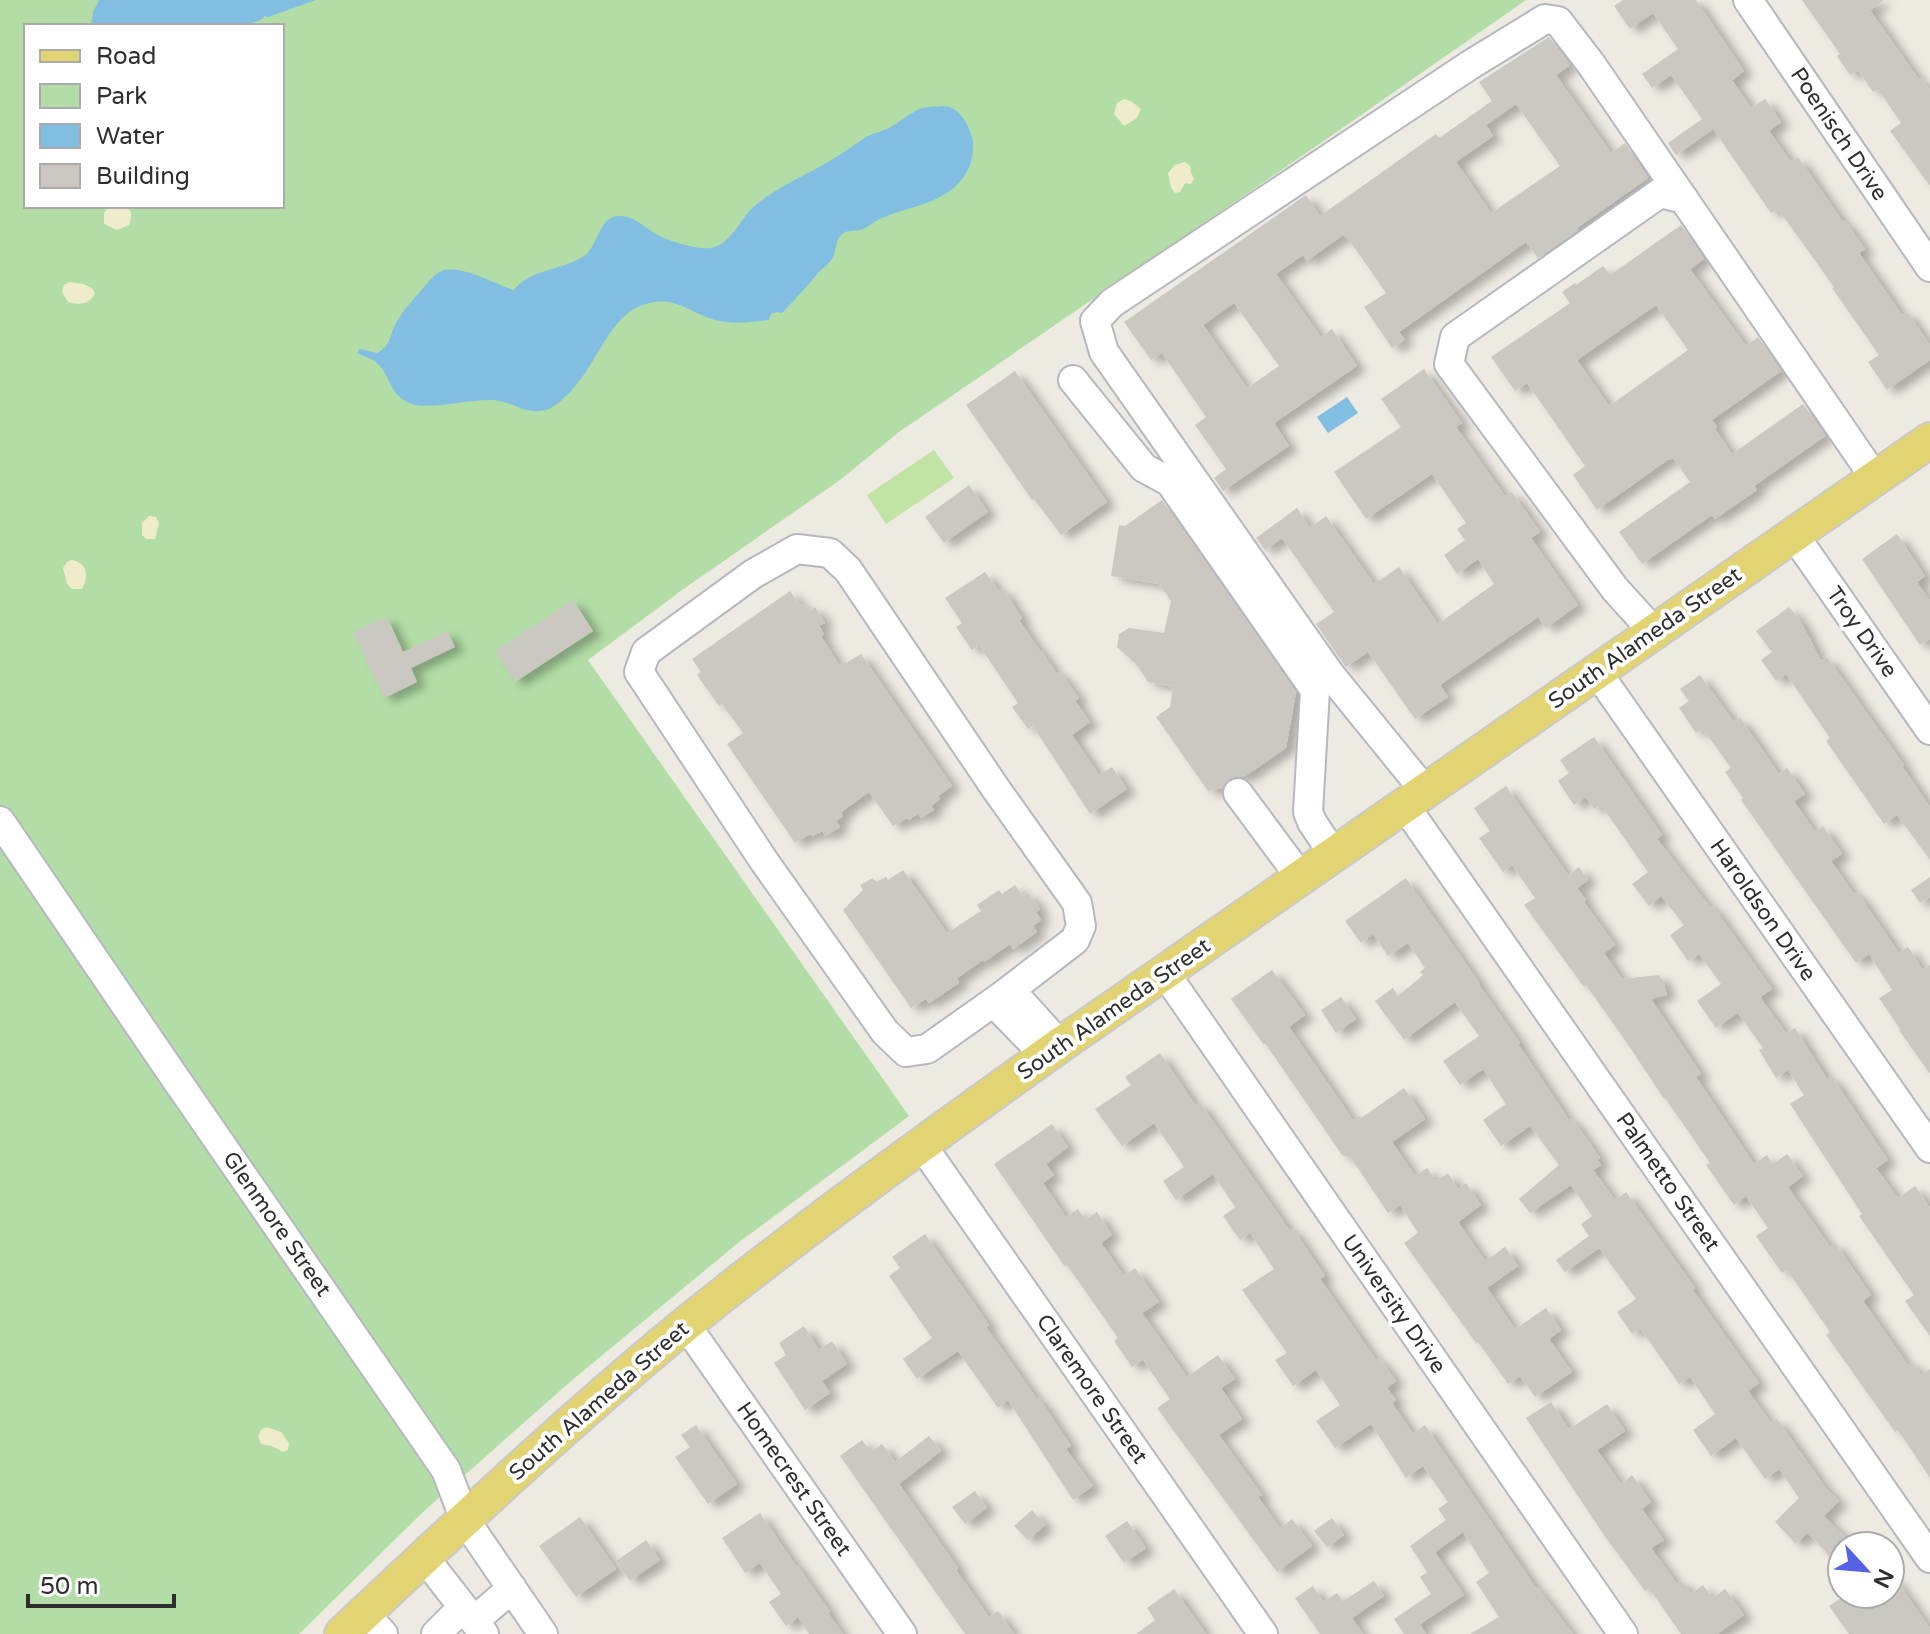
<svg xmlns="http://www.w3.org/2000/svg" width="1930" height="1634" viewBox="0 0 1930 1634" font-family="'Varela Round',sans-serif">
<defs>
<filter id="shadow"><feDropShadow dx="9" dy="5" stdDeviation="4" flood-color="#0004"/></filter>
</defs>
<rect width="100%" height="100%" fill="#edeae2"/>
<!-- green -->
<path fill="#b2dda6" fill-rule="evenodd" d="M0 0H1526L1328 138 899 432 840 480 682 590 588 660 909 1116 738 1243 571 1381 423 1512 299 1634H0ZM26 26H282V206H26Z"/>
<!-- sand -->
<path fill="#eeecca" d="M1124 99 1131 101 1141 109 1137 118 1124 126 1114 114 1117 103Z
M1185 162 1190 166 1191 173 1194 178 1191 184 1185 183 1180 192 1175 193 1171 188 1168 173 1175 165Z
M109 206C125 206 136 206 129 225L117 230 104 224V213Z
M69 282 83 284 92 288 95 293C90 305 79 305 68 302L62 292 64 285Z
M149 516 156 517 159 523 155 539H146L142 535V523Z
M71 560C88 562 89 577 82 589H72L67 584 63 568 67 562Z
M266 1427 281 1432 289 1443 288 1450 283 1452 272 1446 261 1444 258 1436 261 1430Z"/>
<!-- pitch -->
<path fill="#c1e3a3" d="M934 450 954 478 886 524 867 495Z"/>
<!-- water -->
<path fill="#82bee2" d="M99 0H316L268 17 265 16C259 24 246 23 238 26H91L93 12Z
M944 106C956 107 965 118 969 129 975 142 974 152 970 165 955 202 917 204 884 217 876 220 870 226 863 229 855 233 847 228 840 236 835 243 836 252 832 259 829 264 823 268 819 272 807 286 795 300 782 313L777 312 771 314 769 320C750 322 733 325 715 320 685 311 674 293 640 306 614 316 599 354 583 376 576 386 560 404 549 409 524 417 513 400 491 400 471 399 428 410 412 404 389 396 392 378 378 364 373 358 364 357 357 353L359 349 377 353C391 346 390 334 396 323 403 310 414 299 423 288 429 282 434 274 442 271 461 264 496 285 514 290 531 268 562 271 584 256 598 246 599 217 618 216 634 215 644 227 656 234 668 241 702 252 715 247 734 240 741 216 757 204 779 186 806 175 830 161 843 153 854 145 866 137 873 133 881 132 889 128 898 123 910 113 920 109 927 106 936 107 944 106Z
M1347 397 1358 413 1328 433 1317 417Z"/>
<!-- building -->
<path fill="#cac8c0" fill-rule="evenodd" filter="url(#shadow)" d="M1623 0H1696L1744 71 1732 80 1751 108 1765 99 1781 122 1769 131 1791 162 1798 157 1843 222 1845 221 1865 249 1859 253 1902 315 1907 312 1930 345V360L1887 390 1868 362 1879 355 1832 288 1834 287 1778 209 1771 213 1713 129 1676 155 1668 143 1702 119 1671 75 1652 88 1642 74 1678 49 1653 13 1630 29 1614 6Z
M1802 0H1884L1870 10 1919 80 1921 78 1930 90V186L1890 131 1901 123 1878 89 1873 92 1858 70 1850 75 1837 56 1840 54Z
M1549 37 1570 65 1556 75 1611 153 1625 143 1648 178 1577 228 1578 230 1538 258 1526 242 1399 332 1405 340 1392 348 1364 307 1386 293 1347 237 1346 238 1343 235 1307 261 1303 255 1276 274 1321 337 1332 329 1357 366 1274 423 1289 446 1223 491 1214 478 1226 469 1195 425 1206 417 1162 353 1151 360 1124 322 1306 195 1320 216 1436 134 1439 138 1492 101 1479 82ZM1516 104 1560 166 1491 213 1456 162 1493 136 1486 125ZM1234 303 1279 366 1247 388 1203 325Z
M1681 225 1704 259 1690 269 1746 346 1758 337 1781 371 1712 420 1717 427 1715 429 1732 454 1803 404 1825 436 1754 486 1757 490 1715 519 1712 515 1642 564 1619 532 1690 482 1673 458 1670 460 1669 459 1597 510 1573 475 1585 466 1527 383 1515 391 1491 357 1570 303 1562 292 1575 283 1576 285 1603 266 1610 275ZM1656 305 1688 350 1609 406 1577 360Z
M1424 369 1462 423 1456 427 1505 496 1512 492 1540 532 1531 538 1578 605 1546 628 1538 617 1440 685 1448 697 1415 719 1368 652 1346 667 1343 663 1316 624 1334 612 1282 538 1265 550 1256 538 1297 508 1310 528 1326 516 1374 584 1399 567 1438 624 1494 584 1478 559 1457 574 1444 555 1465 540 1457 529 1466 523 1432 474 1366 519 1334 472 1401 427 1381 399Z
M1015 371 1107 502 1061 535 1034 499 1032 500 966 405Z
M969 485 988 512 944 543 925 517Z
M1162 500 1296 692 1286 748 1244 777 1237 776 1229 779 1222 788 1208 791 1156 717 1170 707 1173 687 1148 682 1137 665 1117 647 1119 634 1129 628 1164 633 1171 601 1159 584 1111 576 1119 525 1125 526Z
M1897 534 1925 576 1917 582 1930 601V639L1920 645 1862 559Z
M985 572 999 591 1003 589 1022 618 1019 620 1040 651 1041 650 1057 674 1060 672 1079 698 1075 701 1090 722 1072 735 1099 775 1112 767 1127 789 1090 814 1033 726 1028 729 1012 707 1018 703 979 645 972 650 956 627 962 623 945 598Z
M790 591 800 605 804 604 809 611 815 607 825 623 819 626 824 634 821 636 839 665 844 661 846 663 861 654 952 786 938 796 940 799 931 806 934 810 921 818 918 814 909 820 907 818 893 826 869 792 841 812 843 816 836 821 840 827 825 836 823 831 812 836 810 834 795 843 727 744 743 733 722 704 719 706 697 675 701 672 692 659Z
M573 600 593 631 515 682 495 651Z
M1789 607 1800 620 1821 661 1827 657 1904 765 1902 766 1930 807V860L1897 815 1884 824 1826 741 1830 738 1786 674 1776 681 1761 660 1772 652 1756 631Z
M387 617 403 652 447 631 455 647 411 668 417 682 384 698 353 632Z
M1700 675 1734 722 1740 718 1779 774 1787 768 1805 794 1794 801 1815 832 1823 826 1842 854 1831 861 1854 894 1857 892 1899 953 1908 947 1923 970 1930 965V1074L1899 1030 1900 1029 1879 998 1892 990 1869 954 1856 963 1741 800 1743 798 1725 772 1731 768 1703 729 1696 733 1679 708 1689 701 1680 689Z
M1594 737 1662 835 1657 839 1710 907 1712 905 1772 989 1760 997 1786 1033 1795 1028 1827 1079 1832 1077 1888 1160 1876 1168 1898 1198 1915 1186 1930 1208V1336L1905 1301 1914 1295 1859 1216 1862 1214 1790 1104 1804 1095 1788 1070 1776 1078 1759 1050 1763 1048 1738 1013 1716 1028 1697 1001 1721 984 1699 954 1688 961 1670 935 1684 925 1661 896 1649 906 1632 884 1648 872 1601 805 1594 809 1586 797 1574 805 1558 781 1569 773 1560 760Z
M1506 786 1568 875 1579 867 1588 880 1577 888 1586 900 1584 902 1615 945 1604 953 1622 979 1659 975 1663 981 1667 995 1651 999 1701 1074 1696 1077 1754 1164 1767 1155 1773 1164 1787 1154 1803 1176 1788 1187 1830 1247 1835 1243 1871 1295 1863 1301 1908 1365 1912 1362 1921 1375 1930 1369V1478L1898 1430 1895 1432 1826 1335 1830 1332 1787 1270 1782 1273 1756 1236 1768 1228 1746 1196 1734 1205 1706 1165 1710 1163 1665 1098 1664 1099 1629 1046 1586 985 1584 987 1524 905 1535 898 1512 865 1503 872 1479 838 1490 831 1474 808Z
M903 870 947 933 981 911 977 905 999 890 1002 894 1015 885 1023 896 1028 893 1040 909 1036 912 1041 920 1033 926 1037 932 1013 949 1010 944 984 962 983 960 957 978 959 983 929 1003 926 999 911 1008 843 910 863 890 860 885 873 878 876 882 886 877 888 880Z
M1930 877V897L1920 903 1911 890Z
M1406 878 1480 984 1479 985 1520 1043 1518 1044 1569 1120 1572 1118 1600 1158 1597 1159 1601 1165 1593 1170 1615 1200 1626 1192 1695 1288 1692 1289 1759 1383 1748 1391 1771 1423 1777 1419 1825 1487 1839 1501 1824 1516 1854 1546H1842V1576L1825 1551 1807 1533 1796 1544 1775 1522 1799 1498 1779 1469 1765 1479 1736 1438 1711 1456 1693 1430 1715 1414 1690 1377 1679 1384 1640 1328 1632 1334 1617 1312 1636 1299 1599 1248 1565 1272 1556 1260 1589 1236 1581 1224 1592 1216 1571 1185 1530 1213 1519 1199 1559 1165 1530 1126 1501 1146 1483 1120 1506 1104 1483 1069 1460 1085 1443 1061 1479 1036 1455 1002 1404 1040 1375 1001 1393 988 1398 996 1423 975 1420 972 1425 968 1408 943 1388 956 1373 934 1361 943 1345 921Z
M1272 970 1305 1015 1289 1027 1353 1120 1360 1116 1361 1118 1404 1088 1425 1119 1392 1142 1415 1176 1427 1168 1436 1181 1448 1173 1458 1189 1466 1183 1481 1205 1458 1222 1485 1261 1505 1247 1518 1266 1487 1288 1515 1329 1546 1308 1561 1330 1549 1339 1572 1372 1535 1397 1520 1376 1508 1384 1478 1342 1476 1343 1404 1243 1418 1233 1400 1205 1388 1213 1351 1158 1342 1155 1265 1043 1264 1045 1231 999Z
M1341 997 1356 1019 1336 1033 1321 1010Z
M1160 1053 1196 1106 1200 1103 1290 1231 1293 1229 1325 1276 1320 1279 1376 1360 1379 1358 1396 1381 1387 1388 1396 1400 1392 1403 1413 1434 1425 1425 1536 1588 1537 1587 1573 1634H1470L1499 1617 1476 1582 1489 1573 1463 1532 1435 1552 1464 1595 1420 1624 1426 1634H1404L1394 1619 1431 1594 1420 1577 1427 1572 1410 1546 1446 1520 1438 1509 1448 1502 1423 1466 1406 1478 1371 1424 1335 1448 1316 1421 1340 1405 1316 1370 1293 1386 1275 1360 1287 1353 1242 1290 1274 1269 1250 1233 1240 1240 1223 1216 1235 1207 1213 1174 1176 1200 1163 1181 1184 1167 1154 1123 1122 1146 1095 1109 1131 1085 1125 1077Z
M1052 1124 1068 1147 1046 1164 1054 1175 1043 1183 1066 1217 1078 1209 1085 1220 1097 1212 1112 1235 1101 1243 1124 1276 1135 1268 1159 1302 1142 1313 1187 1377 1218 1355 1235 1379 1221 1388 1242 1419 1219 1435 1262 1495 1258 1497 1280 1528 1292 1519 1312 1546 1277 1572 1157 1408 1170 1399 1143 1360 1132 1367 1114 1341 1118 1338 1067 1265 1065 1267 994 1164Z
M925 1234 989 1325 986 1327 1037 1399 1039 1398 1071 1446 1066 1449 1093 1486 1073 1500 1008 1400 998 1408 958 1351 917 1379 903 1359 932 1338 889 1276 900 1268 892 1257Z
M804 1326 819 1350 832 1341 847 1364 822 1381 830 1393 805 1410 774 1363 786 1355 779 1343Z
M1551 1402 1569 1429 1607 1404 1625 1431 1597 1450 1621 1484 1632 1475 1651 1502 1642 1509 1664 1540 1651 1548 1677 1584 1681 1580 1691 1594 1703 1585 1712 1598 1725 1589 1744 1615 1717 1634H1681L1649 1588 1645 1591 1604 1535 1526 1418Z
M696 1425 737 1484 708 1504 675 1457 690 1447 681 1435Z
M929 1436 941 1451 899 1484 958 1568 956 1570 989 1617 998 1611 1014 1634H965L840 1456 862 1440 871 1452 882 1444 895 1462Z
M975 1491 987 1508 965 1524 952 1507Z
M1032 1510 1045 1525 1028 1540 1014 1526Z
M760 1513 796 1566 797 1565 830 1612 828 1613 843 1634H809L798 1617 786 1626 769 1602 781 1594 760 1563 745 1573 722 1538Z
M580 1517 616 1569 576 1597 539 1546Z
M1332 1518 1344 1535 1327 1547 1314 1531Z
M1127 1521 1146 1548 1124 1563 1105 1536Z
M646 1540 660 1560 630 1581 616 1561Z
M1890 1572 1930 1628V1634H1849L1829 1606 1847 1594H1890Z
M1374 1581 1384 1596 1352 1618 1363 1634H1320L1295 1598 1313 1586 1323 1602 1337 1593 1343 1601Z
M1174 1589 1206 1634H1136L1155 1620 1147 1608Z"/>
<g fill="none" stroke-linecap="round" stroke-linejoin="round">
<!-- minor casing -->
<g stroke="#b6b7c0" stroke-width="32">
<path id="minor" d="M1748 0 1930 267
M1073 380 1144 468 1170 482 1315 690 1308 812 1312 822 1334 855
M1794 535 1930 730
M797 549 830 553 848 570 996 789 1077 903 1081 926 1075 940 1002 996 927 1049 906 1052 885 1032 764 861 639 672 646 652 753 574Z
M1654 632 1615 589 1449 364 1455 337 1660 193 1684 199
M1597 672 1930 1148
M1425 791 1329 673 1104 352 1095 321 1112 303 1470 65 1545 19 1558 21 1591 64 1875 478
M1238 793 1301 878
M1405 806 1930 1558
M0 821 171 1072 446 1470 465 1520 543 1634
M1165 973 1623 1634
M1046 1056 1003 1012 1002 996 1022 1003 1060 1045
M921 1144 1263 1634
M686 1325 902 1634
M424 1557 484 1634
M364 1613 383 1634
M474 1621 512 1588
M436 1634 463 1607"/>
</g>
<!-- major casing -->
<g stroke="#c9c9c9" stroke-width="38">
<path id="major" d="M342 1634C454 1529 566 1423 685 1325 806 1227 933 1136 1060 1045L1930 440"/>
</g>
<!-- minor -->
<use href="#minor" stroke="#fff" stroke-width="28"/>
<!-- major -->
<use href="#major" stroke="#e2d473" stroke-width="34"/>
</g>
<g text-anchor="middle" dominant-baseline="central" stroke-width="8" stroke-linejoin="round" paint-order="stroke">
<!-- street labels -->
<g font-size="22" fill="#2e2e2e" stroke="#fff">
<text transform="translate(1839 134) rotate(56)">Poenisch Drive</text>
<text transform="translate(1862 632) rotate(55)">Troy Drive</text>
<text transform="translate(1645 638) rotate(-35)">South Alameda Street</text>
<text transform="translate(1763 910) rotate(55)">Haroldson Drive</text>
<text transform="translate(1114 1009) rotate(-35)">South Alameda Street</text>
<text transform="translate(1668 1182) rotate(55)">Palmetto Street</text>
<text transform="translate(277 1224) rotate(55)">Glenmore Street</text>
<text transform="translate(1394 1304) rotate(55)">University Drive</text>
<text transform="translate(1092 1389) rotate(55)">Claremore Street</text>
<text transform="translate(599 1401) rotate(-41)">South Alameda Street</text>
<text transform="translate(794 1479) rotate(55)">Homecrest Street</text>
</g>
</g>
<!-- legend -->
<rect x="24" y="24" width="260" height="184" fill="#ffffff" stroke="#ababab" stroke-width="2"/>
<rect x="40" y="50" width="40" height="12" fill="#e2d473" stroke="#ababab" stroke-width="2"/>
<text x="96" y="64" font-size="24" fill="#2e2e2e">Road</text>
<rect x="40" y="84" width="40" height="24" fill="#b2dda6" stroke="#ababab" stroke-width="2"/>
<text x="96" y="104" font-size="24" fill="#2e2e2e">Park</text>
<rect x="40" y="124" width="40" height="24" fill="#82bee2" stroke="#ababab" stroke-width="2"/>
<text x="96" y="144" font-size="24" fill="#2e2e2e">Water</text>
<rect x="40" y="164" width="40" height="24" fill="#cac8c0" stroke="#ababab" stroke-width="2"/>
<text x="96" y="184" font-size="24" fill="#2e2e2e">Building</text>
<!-- north arrow -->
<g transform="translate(1866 1570) rotate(116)"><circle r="38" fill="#ffffff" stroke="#ababab" stroke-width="2"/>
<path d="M0-6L14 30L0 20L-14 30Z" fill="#5661e6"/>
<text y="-12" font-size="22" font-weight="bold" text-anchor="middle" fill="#2e2e2e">N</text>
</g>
<!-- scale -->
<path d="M28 1594v12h146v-12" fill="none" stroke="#2e2e2e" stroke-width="4"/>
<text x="40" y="1594" font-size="24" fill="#2e2e2e" stroke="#ffffff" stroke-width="6" paint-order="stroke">50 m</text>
</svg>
